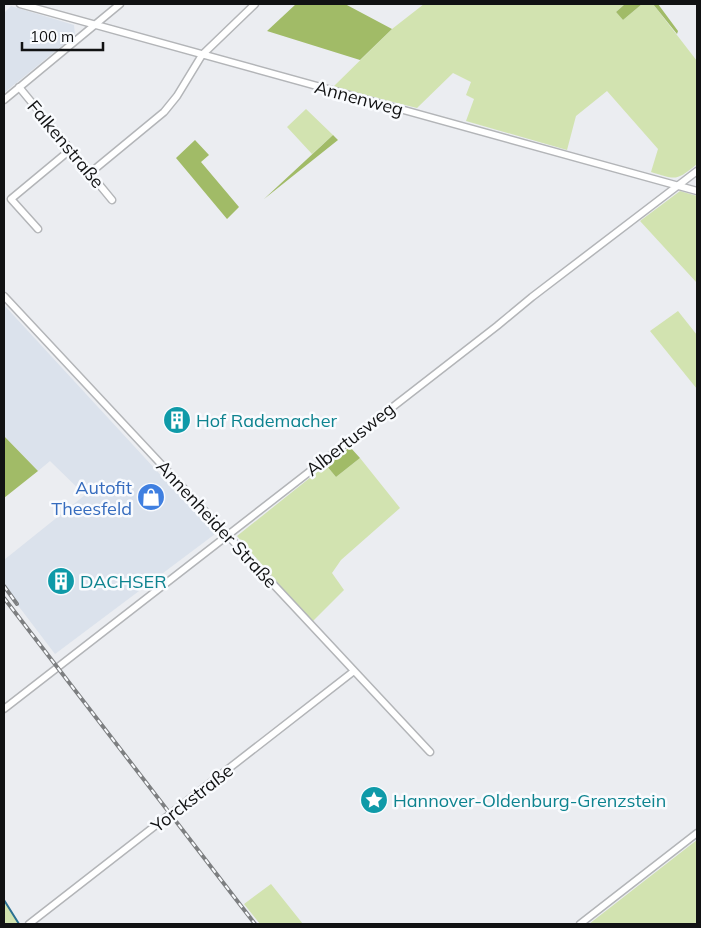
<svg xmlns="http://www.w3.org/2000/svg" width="701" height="928" viewBox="0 0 701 928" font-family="Mulish,sans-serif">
<rect width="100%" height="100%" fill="#ebedf1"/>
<!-- built -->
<path fill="#dbe2ec" d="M11 6 74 25 75 35 4 93V13Z
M4 305 215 534 55 654 4 587V560L85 495 50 461 38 471 4 436Z"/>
<!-- green -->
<path fill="#d2e3b0" d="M424 4H625L616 12 623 20 642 4H653L697 61V164C676 181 677 180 651 172L658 149 607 91 576 116 567 150 466 121 474 99 466 95 471 82 453 73 417 108 333 87 392 29Z
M306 109 333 135 312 154 287 127Z
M680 191 697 196V283L640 221Z
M678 311 697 335V389L650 331Z
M360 458 400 508 341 560 332 573 344 590 312 622 237 536 326 465 336 477Z
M697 840V924H589L693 843Z
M271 884 303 924H260L244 904Z
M4 902 20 924H4Z"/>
<!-- forest -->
<path fill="#a1bb67" d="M296 4H345L392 29 360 60 267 31Z
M625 4H642L623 20 616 12Z
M653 4H658L678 31 677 34Z
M333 135 338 140 264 199Z
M195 140 209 155 201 162 239 207 227 219 176 158Z
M4 436 38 471 4 498Z
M350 447 360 458 336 477 326 465Z"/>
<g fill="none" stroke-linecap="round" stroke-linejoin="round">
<!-- stream -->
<path stroke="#2b7192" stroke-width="2" d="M4 900 19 924"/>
<!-- minor casing -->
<g stroke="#b3b5b8" stroke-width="9">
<path id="minor" d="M20 4 697 191
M19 87 112 200
M4 100 120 4
M90 173 164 112 177 96 202 55 255 4
M38 229 11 199 70 150
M4 296 430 752
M4 709 497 326 532 297 697 171
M29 924 354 671
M580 924 697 833"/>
</g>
<!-- minor -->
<use href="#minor" stroke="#fff" stroke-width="6"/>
<!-- rail casing -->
<g stroke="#7d7f81" stroke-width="4">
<path id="rail" d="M4 586 17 604
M4 598 255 924"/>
</g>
<!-- rail -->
<use href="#rail" stroke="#f9fbfe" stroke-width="2" stroke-dasharray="5.5" stroke-linecap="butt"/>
</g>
<!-- icons -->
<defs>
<g id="building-disc" transform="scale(1.4375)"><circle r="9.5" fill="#0f9aa8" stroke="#f9fbfe"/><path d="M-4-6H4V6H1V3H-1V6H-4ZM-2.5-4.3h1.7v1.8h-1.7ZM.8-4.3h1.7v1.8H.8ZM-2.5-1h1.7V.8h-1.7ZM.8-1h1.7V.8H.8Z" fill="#fff"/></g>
<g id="shop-disc" transform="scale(1.4375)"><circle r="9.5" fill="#3f7fe0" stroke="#f9fbfe"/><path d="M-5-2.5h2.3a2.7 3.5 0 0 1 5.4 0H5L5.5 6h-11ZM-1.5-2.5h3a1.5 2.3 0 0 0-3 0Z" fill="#fff"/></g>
<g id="sight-disc" transform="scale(1.4375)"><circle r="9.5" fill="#0f9aa8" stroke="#f9fbfe"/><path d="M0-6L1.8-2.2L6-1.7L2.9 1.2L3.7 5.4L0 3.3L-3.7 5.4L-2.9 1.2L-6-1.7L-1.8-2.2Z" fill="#fff"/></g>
</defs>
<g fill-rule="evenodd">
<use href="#building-disc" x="177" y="420"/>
<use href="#shop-disc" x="151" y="497"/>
<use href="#building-disc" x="61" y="581"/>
<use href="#sight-disc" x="374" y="800"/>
</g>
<g text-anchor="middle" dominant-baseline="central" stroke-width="5" stroke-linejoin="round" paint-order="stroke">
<!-- street labels -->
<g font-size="18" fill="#111213" stroke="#f9fbfe">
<text transform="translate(359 98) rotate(15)">Annenweg</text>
<text transform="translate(66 144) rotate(50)">Falkenstraße</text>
<text transform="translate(350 439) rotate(-38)">Albertusweg</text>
<text transform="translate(217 524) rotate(47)">Annenheider Straße</text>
<text transform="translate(192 798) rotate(-38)">Yorckstraße</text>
</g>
<!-- culture labels -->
<g font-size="18" fill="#0d838f" stroke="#f9fbfe" text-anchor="start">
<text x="196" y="420">Hof Rademacher</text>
<text x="80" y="581">DACHSER</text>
<text x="393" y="800">Hannover-Oldenburg-Grenzstein</text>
</g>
<!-- shop labels -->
<g font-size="18" fill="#366cbe" stroke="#f9fbfe" text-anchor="end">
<text x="132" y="487">Autofit<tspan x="132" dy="21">Theesfeld</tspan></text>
</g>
</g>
<!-- border -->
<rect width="701" height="928" fill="none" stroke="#111213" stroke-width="10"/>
<!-- scale -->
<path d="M22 42v8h81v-8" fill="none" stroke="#111213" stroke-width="2.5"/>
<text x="30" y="42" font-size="15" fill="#111213" stroke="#f9fbfe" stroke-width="4" paint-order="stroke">100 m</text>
</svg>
